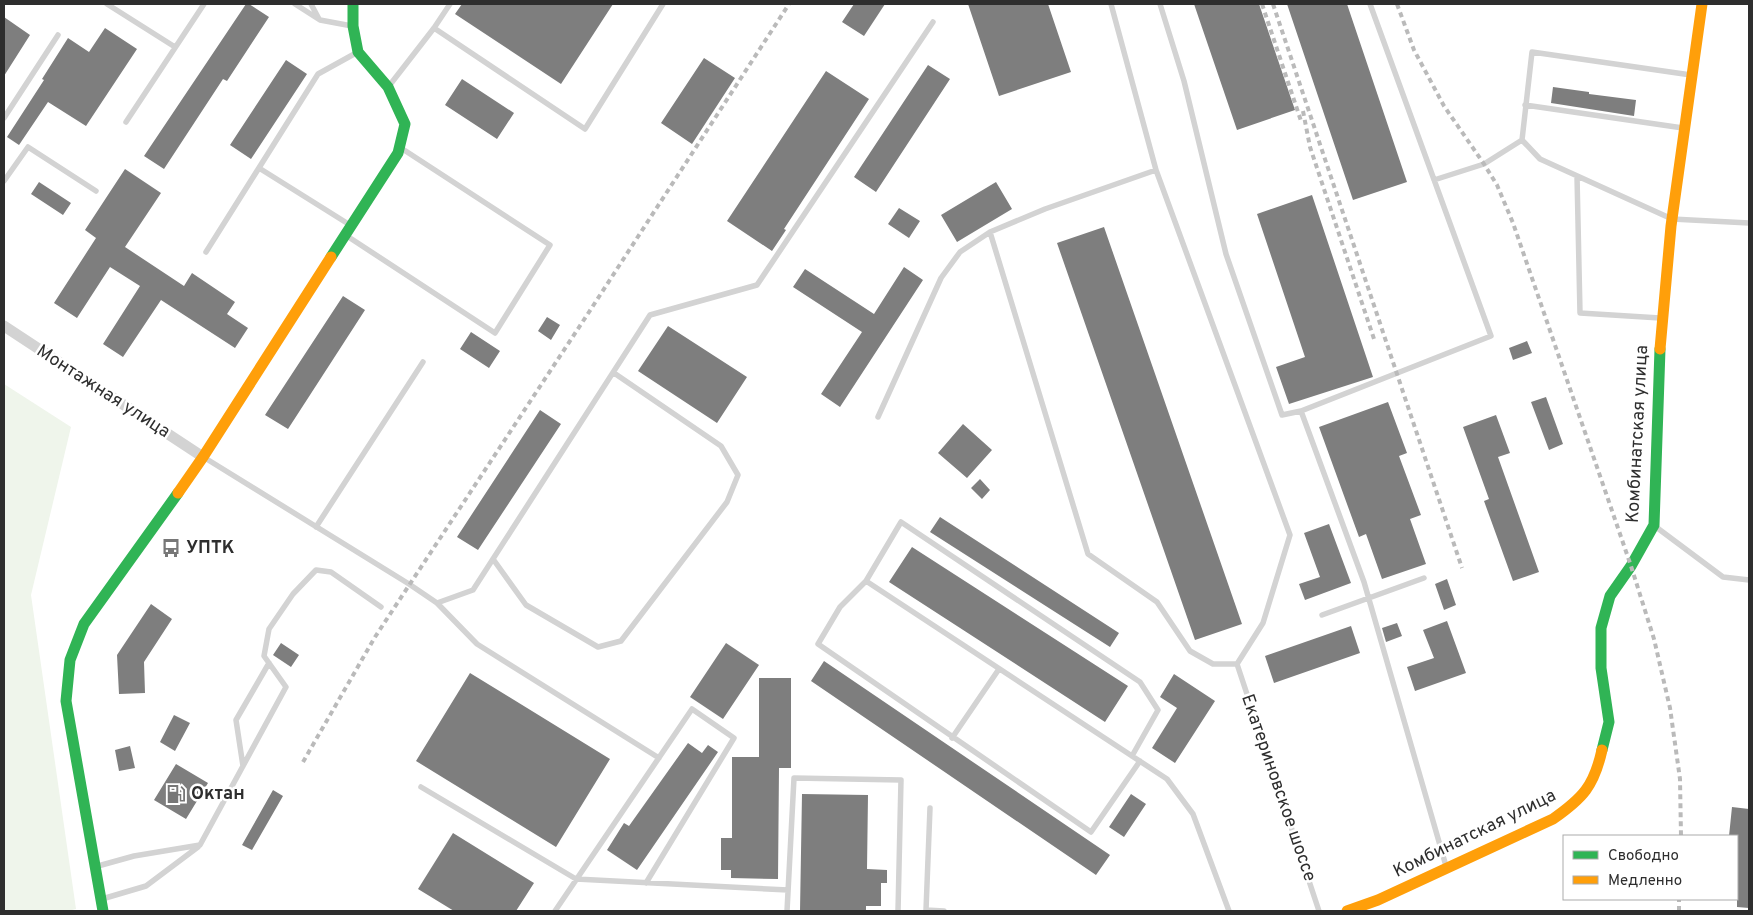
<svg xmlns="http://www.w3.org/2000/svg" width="1753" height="915" viewBox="0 0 1753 915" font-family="Overpass,sans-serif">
<rect width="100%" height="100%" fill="#fff"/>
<!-- green -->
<path fill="#eff5eb" d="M4 384 71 427 31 595 76 909 68 911H4Z"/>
<!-- building -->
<path fill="#7e7e7e" d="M246 4H249L269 17 227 81 223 79 164 169 144 156Z
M462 4H613L561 84 455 14Z
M854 4H885L864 36 842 22Z
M968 4H1048L1071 72 999 96Z
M1194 4H1259L1295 110 1237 130Z
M1287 4H1347L1407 182 1353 200Z
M4 17 30 35 4 76Z
M105 28 137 49 86 126 48 102 19 145 7 137 44 80 42 79 68 38 89 52Z
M704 58 735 78 692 144 661 123Z
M286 60 307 74 251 159 230 145Z
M928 65 950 79 876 192 854 177Z
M826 71 869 99 784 229 786 230 772 251 727 221Z
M462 79 514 113 497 139 445 105Z
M1553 87 1589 92V94L1636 100 1634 116 1551 103Z
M125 169 161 193 125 247 184 286 192 273 235 302 227 314 248 328 235 348 161 300 123 357 103 344 140 286 110 267 77 318 54 303 96 238 85 230Z
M39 182 71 203 63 215 31 194Z
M996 182 1012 209 957 242 941 215Z
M1312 195 1373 377 1289 404 1276 367 1305 357 1257 214Z
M899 208 920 221 909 238 888 224Z
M1104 227 1242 624 1195 640 1057 243Z
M904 267 923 280 840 407 821 394 862 332 793 287 805 269 874 314Z
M343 296 365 310 288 429 265 415Z
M547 317 560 325 551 340 538 331Z
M668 326 747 377 717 423 638 371Z
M471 332 500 351 489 368 460 349Z
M1527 341 1532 353 1513 360 1509 348Z
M1546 397 1563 444 1549 450 1531 402Z
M1388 402 1407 453 1399 456 1421 515 1410 519 1426 564 1382 579 1366 534 1359 537 1319 427Z
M540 410 561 424 478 550 457 537Z
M1496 415 1510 453 1498 457 1539 572 1513 581 1484 501 1489 499 1463 427Z
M963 424 992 450 967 478 938 453Z
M980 479 990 490 982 499 971 488Z
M940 517 1119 633 1110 647 930 532Z
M1329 524 1351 583 1305 600 1299 584 1320 577 1304 533Z
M912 547 1128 686 1105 722 889 582Z
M1447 579 1456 605 1444 610 1435 584Z
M151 604 172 619 144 662 145 693 119 694 117 655Z
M1447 621 1466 673 1415 691 1407 667 1434 658 1423 630Z
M1397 623 1402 636 1386 642 1382 628Z
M1351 626 1360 653 1274 683 1265 656Z
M281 643 299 655 291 667 273 655Z
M726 643 759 665 723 719 690 697Z
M824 661 1110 855 1096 875 811 681Z
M470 673 610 759 556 847 416 761Z
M1174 674 1215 701 1175 763 1152 748 1177 708 1160 697Z
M759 678H791V768H779L778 879 731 878V870H721V838H732V757H759Z
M174 715 190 723 175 751 160 742Z
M688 743 702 753 708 745 718 752 637 870 607 850 624 823 629 826Z
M130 746 135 768 119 771 115 750Z
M176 764 208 783 186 819 154 800Z
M273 790 283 796 252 850 242 845Z
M802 794 868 795 867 869 887 870V883H881V906H866V911H800Z
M1131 794 1146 804 1124 837 1109 827Z
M1732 807 1749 809V908L1737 907V836H1729Z
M453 833 534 883 516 911H454L418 889Z"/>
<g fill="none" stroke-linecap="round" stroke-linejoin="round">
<!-- lane -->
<path stroke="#d3d3d3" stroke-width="5.5" d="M107 4 175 47
M295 4 320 20 352 26
M311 4 319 19
M1111 4 1156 170 1290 535 1263 623 1237 664
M1160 4 1184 81 1226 254 1282 415 1301 411
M1370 4 1491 336 1301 411 1364 582 1446 866
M434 28 585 129 663 4
M389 86 434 28 450 4
M1525 105 1683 128
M4 118 58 35
M126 122 204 4
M1522 140 1540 159 1672 219 1749 223
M259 168 350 225
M1577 176 1580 313 1660 318
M1434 180 1484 164 1522 140 1532 52 1691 75
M4 181 28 147 96 191
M990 232 1088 554 1157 602 1190 651 1213 664H1237
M347 236 495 333 550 245 401 148
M206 252 318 74 356 53
M878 417 941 278 960 252 990 232 1045 209 1156 170
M205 458 409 584 437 603 477 644 659 758
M316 527 423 362
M1656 527 1723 577 1749 580
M493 559 526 605 598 647 621 641 727 502 738 475 721 446 614 373
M866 581 840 607 818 644 1091 832 1140 761
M437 603 473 590 650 315 757 285 933 22
M1322 615 1424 578
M1237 664 1319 911
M952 738 999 669
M1132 756 1158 710 1140 682 901 522 866 581 1132 756 1167 779 1193 814 1229 911
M243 766 236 720 269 663
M421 787 576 879 788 890
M930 808 926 910 944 911
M98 866 134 856 200 845 286 687 264 656 269 629 293 594 316 570 331 572 381 607
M102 899 146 886 198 847
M555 911 692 709 734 738 646 883
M787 911 794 778 901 780 898 911"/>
<!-- street -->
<path stroke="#d3d3d3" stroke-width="11" d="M4 326 203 457"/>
<!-- fast -->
<path stroke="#30b455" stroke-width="11" d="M331 257 398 153 405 124 388 87 358 52 353 26V4
M1602 750 1609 722 1601 668V628L1610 596 1631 566 1654 525 1660 349
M103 911 66 701 70 660 84 624 178 493"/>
<!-- slow -->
<path stroke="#ff9f0a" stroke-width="11" d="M1660 349 1671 226 1702 4
M178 493 203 457 331 257
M1347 911 1378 900 1553 819C1583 798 1594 786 1602 750"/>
<!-- rail -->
<path stroke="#bababa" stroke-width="4" stroke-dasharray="5 4" stroke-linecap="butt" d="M1262 4 1301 121
M1273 4 1462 568
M1397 4 1414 50 1444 106 1484 164 1497 185 1513 223 1631 566 1654 639 1670 708 1680 779 1681 836
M1303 111 1310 147 1375 342
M303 762 375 637 591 309 789 4
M1679 911V899"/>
</g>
<!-- icons -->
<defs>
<g id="bus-bare" transform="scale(1.5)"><path d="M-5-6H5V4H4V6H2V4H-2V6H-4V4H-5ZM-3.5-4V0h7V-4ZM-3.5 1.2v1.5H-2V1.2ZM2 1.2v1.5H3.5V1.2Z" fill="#777" stroke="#fff" stroke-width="2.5" paint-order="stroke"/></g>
<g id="fuel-bare" transform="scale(1.5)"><path d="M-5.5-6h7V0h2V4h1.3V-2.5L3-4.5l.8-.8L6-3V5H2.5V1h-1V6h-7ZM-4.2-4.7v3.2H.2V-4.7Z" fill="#777" stroke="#fff" stroke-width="2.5" paint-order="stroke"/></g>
</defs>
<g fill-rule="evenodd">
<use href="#bus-bare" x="171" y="548"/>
<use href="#fuel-bare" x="176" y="794"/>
</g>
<g text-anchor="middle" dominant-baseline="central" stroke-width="5" stroke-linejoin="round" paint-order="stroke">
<!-- street labels -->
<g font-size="18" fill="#2e2e2e" stroke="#fff">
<text transform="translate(103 392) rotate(33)">Монтажная улица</text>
<text transform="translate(1638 434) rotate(-87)">Комбинатская улица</text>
<text transform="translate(1278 788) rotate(71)">Екатериновское шоссе</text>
<text transform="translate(1475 834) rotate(-26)">Комбинатская улица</text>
</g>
<!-- poi labels -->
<g font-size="18" font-weight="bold" fill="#2e2e2e" stroke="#fff" text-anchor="start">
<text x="186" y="548">УПТК</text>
<text x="191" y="794">Октан</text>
</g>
</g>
<!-- border -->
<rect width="1753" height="915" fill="none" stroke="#2e2e2e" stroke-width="10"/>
<!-- legend -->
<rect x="1563" y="835" width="175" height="65" fill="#ffffff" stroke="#ababab"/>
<rect x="1573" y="851" width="25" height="8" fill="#30b455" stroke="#ababab"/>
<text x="1608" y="860" font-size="15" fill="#2e2e2e">Свободно</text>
<rect x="1573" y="876" width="25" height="8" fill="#ff9f0a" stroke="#ababab"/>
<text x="1608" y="885" font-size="15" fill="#2e2e2e">Медленно</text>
</svg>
